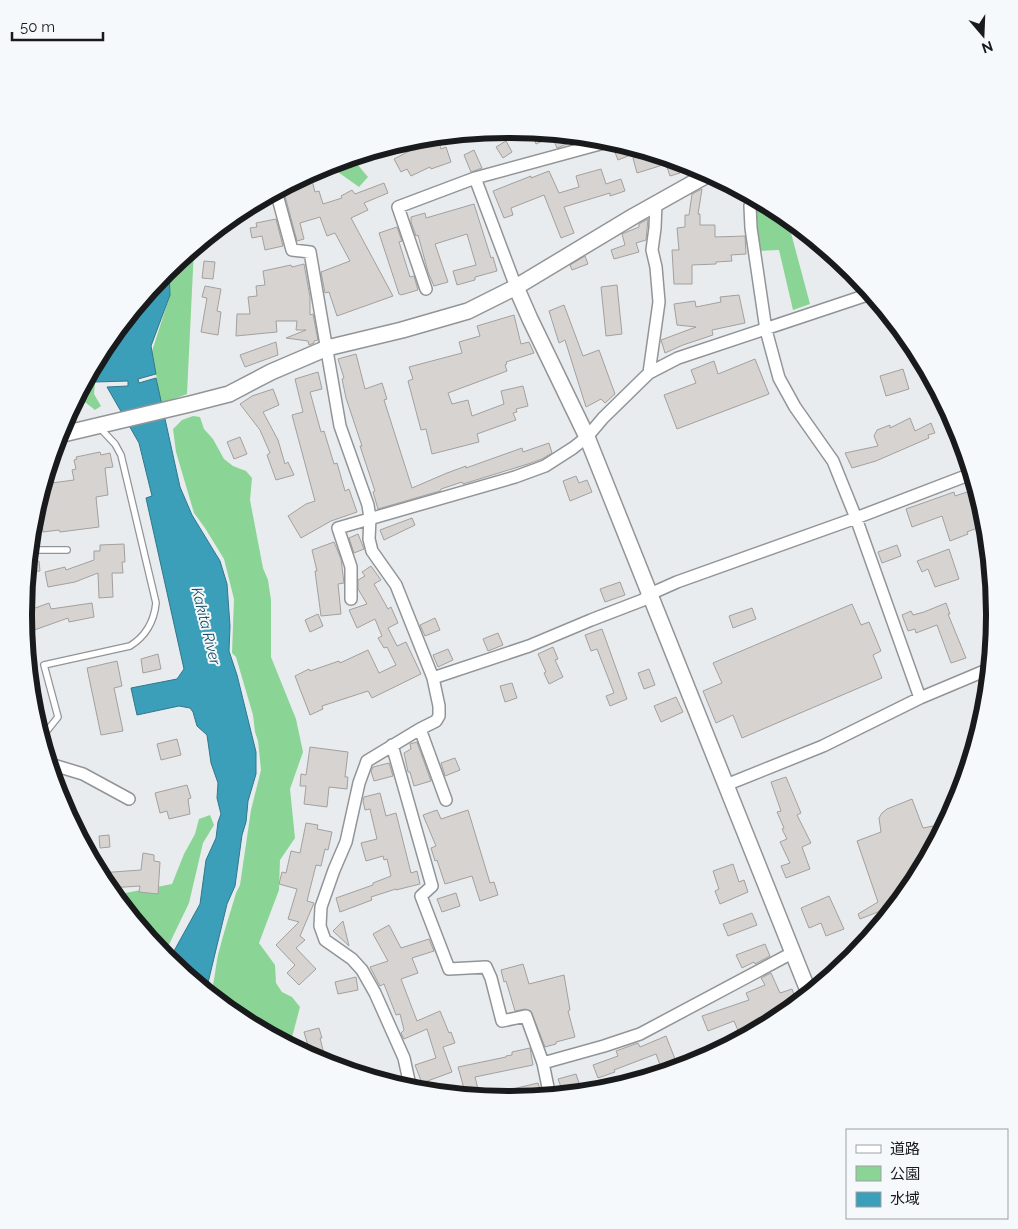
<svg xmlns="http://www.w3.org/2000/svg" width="1018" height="1229" viewBox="0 0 1018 1229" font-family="Raleway,'Noto Sans JP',sans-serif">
<rect width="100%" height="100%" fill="#e9ecef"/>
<!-- green -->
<path fill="#8ad595" d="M352 158 368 177 359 187 328 165Z
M756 199 779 211 787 218 810 304 793 310 779 250 757 251 753 226Z
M194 249 187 394 161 404 152 351 170 295 169 269Z
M116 332 106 346V356L95 382 94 394 101 406 95 410 81 399 79 395 106 345Z
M193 416 200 417 204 429 213 439 224 459 233 466 246 471 252 478 250 500 263 568 268 580 271 600V657L296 719 303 752 290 789 295 838 280 860 279 890 259 943 275 965 276 983 282 992 292 997 300 1007 290 1045 239 1018 210 994C215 981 215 969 218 955 223 934 230 914 236 893L240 885 251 810 261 770 258 741 255 732 253 715 236 657 232 653 234 599 224 559 205 528 194 513 176 452 173 429 182 420Z
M210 815 214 825 203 843 189 903 164 955 115 895 172 884 184 854 195 834 199 819Z"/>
<!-- water -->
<path fill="#3b9fba" stroke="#31778a" d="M169 269 170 295 151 346 156 374 138 379 139 383 156 378 180 487 192 515 220 561 227 584 230 626 229 651 237 675 256 752V774L248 801 246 822 242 835 235 886 227 904 206 991 169 960 200 904 206 860 216 838 218 822 221 814 217 798 218 783 211 763 207 735 197 726 193 712 190 708 179 706 137 715 131 688 177 679 184 669 146 498 152 496 139 443 107 387 128 386V381L95 382 106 356V346Z"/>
<!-- building -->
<path fill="#d6d3d1" stroke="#a3a09e" d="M531 131 541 132 584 137 557 148 552 137 536 144Z
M437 136 441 149 446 147 451 162 431 169 430 167 411 176 407 169 401 172 394 159 423 144 421 139Z
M506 141 512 152 503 158 496 147Z
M626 145 630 147 633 154 618 160 614 150Z
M474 150 482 168 471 172 464 155Z
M650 153 676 161 680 173 670 176 666 164 637 173 633 158Z
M601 169 606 184 621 179 625 191 610 196V193L564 207 574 233 561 238 544 195 511 208 513 215 504 218 493 191 531 176V178L549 171 559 193 579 187 576 176Z
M310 173 315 192 319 191 323 204 342 198 341 196 352 190 355 194 384 183 388 193 364 203 368 210 351 218 393 296 337 316 329 292 325 293 321 272 350 261 335 233 327 236 320 217 300 223 304 239 297 241 284 192 298 189 296 181Z
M702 189 698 214H700V225H715V237L745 236 746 254 731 255 732 261 716 262V264L692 265V284H674L672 250H679L677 228 685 227V215H689L692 194Z
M474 204 491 258 493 257 497 271 475 277V280L457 285 453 271 476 265 467 234 435 244 448 282 434 286 428 272 418 235 416 236 411 222V217L425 213 426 218Z
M276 219 283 246 265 250 262 236 252 238 250 228 257 227 256 223Z
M648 219 646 240 636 243 639 252 614 259 611 250 625 245 622 234 639 227V224Z
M397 227 402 241 399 242 410 277 414 276 418 290 401 295 399 294 379 233Z
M585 256 588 264 572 270 570 265Z
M204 261 215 262 213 279 202 278Z
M304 264 310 297V315L313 314 318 340 314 341V343L309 345 308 341 286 338 306 330H296L297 321H276L277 332 236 336 237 314H250L248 297 257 296 256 286 265 285 263 271 291 265 292 267Z
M617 285 622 334 606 336 601 287Z
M205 286 221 289 217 311 221 312 218 335 201 332 207 298 202 297Z
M739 295 745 323 712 330 713 335 683 345 665 353 661 340 696 327 677 325 674 304 695 301 696 307 721 302 720 297Z
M564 305 583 356 599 350 615 394 605 403 601 399 586 407 565 340 559 343 549 311Z
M514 315 521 344 529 342 534 353 506 362 507 364 505 365 507 371 448 393 452 404 468 400 472 416 504 404 501 391 523 386 528 406 516 409 517 412 513 413 516 420 477 434 479 442 432 454 426 429 421 430 408 381 413 379 409 367 462 353 459 342 480 336 477 326Z
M276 342 278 355 245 367 240 355Z
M356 354 365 389 382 383 387 399 384 400 412 488 447 473 466 466V468L522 448 523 452 549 443 552 453 542 459 528 464 463 484 462 482 441 489 440 491 378 509 373 492 375 491 360 446H362L346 398 342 379 344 378 338 359Z
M755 359 769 394 677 429 664 395 696 383 691 370 714 361 718 374Z
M903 369 909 389 886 396 880 376Z
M318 372 322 389 310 392 321 432 324 431 334 464 337 463 345 491 349 489 357 512 331 521 301 538 288 516 306 504 315 501 292 415 303 412 295 379Z
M273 389 279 405 263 412 278 440 285 464 288 462 294 475 276 480 267 455 270 453 260 430 240 404 252 396Z
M910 418 915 431 931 423 935 433 928 435 929 438 876 461 852 468 845 453 878 446 874 436 877 430 890 425V428Z
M240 437 247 454 234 459 227 442Z
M100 452 101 455 110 453 113 467 105 468 108 495 96 497 99 527 60 532 59 530 43 532 39 500 44 484 74 480 72 470 76 469 74 460 77 459 76 457Z
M576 476 579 483 587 480 592 492 570 501 563 481Z
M976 489 985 525 967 532 968 534 950 541 942 516 912 527 906 509 954 492 955 496Z
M412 518 415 525 384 540 380 530Z
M358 534 364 549 354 553 349 538Z
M334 542 341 559 344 583 338 584 341 614 321 616 315 571H317L312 550Z
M124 544 125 562H122L123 573H112L113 597 99 598 98 573 75 582 48 587 45 572 65 567 66 570 94 560V551H100V545Z
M897 545 901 556 882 563 878 552Z
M949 549 959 579 935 587 928 569 922 572 917 561Z
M29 561H39L40 571 28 572Z
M371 566 381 580 374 584 388 609 391 607 398 623 388 628 397 646 406 642 421 674 372 698 368 691 322 706 323 709 310 715 295 676 309 669 310 671 339 661 340 663 368 650 379 673 396 665 387 647 384 648 378 638 382 636 375 619 357 628 349 610 367 604 358 589V580L365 576 362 572Z
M620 582 625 595 605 602 600 589Z
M49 603 51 609 92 603 94 617 69 622 68 618 26 633 24 612Z
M946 603 950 614H948L966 658 951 663 937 625 916 633 915 629 908 631 902 615 911 611 913 615 924 612Z
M852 604 861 625 869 622 881 651 873 655 882 678 742 738 733 715 716 723 703 691 722 683 713 663Z
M752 608 756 619 733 628 729 616Z
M318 614 323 626 310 632 305 620Z
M435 618 440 630 425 636 420 625Z
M602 629 627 699 610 706 606 696 614 693 597 649 591 651 585 635Z
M498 633 503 645 488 651 483 639Z
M553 647 558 659 555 660 563 677 549 684 544 673 546 672 538 654Z
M448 649 453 660 438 667 433 655Z
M158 654 161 669 143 673 141 659Z
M117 661 122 686 114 688 123 731 101 735 87 668Z
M649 669 655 685 644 689 638 673Z
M512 683 517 698 505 702 500 686Z
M676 697 683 712 661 722 654 706Z
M177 739 181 755 161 760 157 744Z
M417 742 431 781 414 786 410 772H408L404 753 411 749 410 744Z
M310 747 348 752 345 777H348L347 789 329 787 327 807 304 804 306 786H300L301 774 306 775Z
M455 758 460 770 445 776 441 763Z
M389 763 393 776 374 781 371 771 373 767Z
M786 777 801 813 797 815 811 843 802 847 810 869 786 878 781 866 790 863 780 842 787 839 782 829 784 828 777 812 781 811 771 782Z
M187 785 191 798 188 799 190 814 169 819 167 811 160 813 155 793Z
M380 793 386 816 396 813 411 873 417 871 420 884 396 890V889L371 897 372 900 340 912 336 898 373 885V883L391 876 387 859 384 860 383 856 366 861 361 843 377 839 370 809 365 810 363 801 364 797Z
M912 799 923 828 933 826 937 839 912 884 886 916 883 910 860 919 858 914 878 902 857 841 881 832 879 818 882 813 887 809Z
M437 810 441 819 468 810 490 883 494 882 498 895 480 901 472 876 445 884 437 860 435 861 431 848 436 846 423 815Z
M306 823 318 825 317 829 332 832 328 850 325 849 321 866 316 865 307 901 314 903 300 936 305 940 296 948 316 969 299 985 287 973 295 965 276 945 299 922 288 919 297 889 279 884 282 872 286 873 291 851 300 853Z
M109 835 110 847 100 848 99 836Z
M143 853 154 855V861L160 862 158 894 139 892 140 886 109 888 99 873 141 870Z
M733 864 739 882 744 880 748 892 720 904 715 891 719 889 713 871Z
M456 893 460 906 442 912 437 899Z
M829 896 844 929 826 936 821 923 809 928 801 908Z
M752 913 757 925 728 936 723 924Z
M343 921 349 946 333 931Z
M389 925 401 948 429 939 434 951 412 958 418 973 401 979 417 1021 440 1011 449 1033 451 1032 455 1043 443 1047 452 1072 422 1083 415 1065 436 1058 427 1029 404 1039 401 1033 404 1030 400 1014 396 1015 384 984 380 986 370 967 388 961 373 934Z
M765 944 770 956 755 964 754 962 742 968 736 955Z
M523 964 529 984 564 975 570 1010 568 1011 575 1037 556 1042V1044L545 1047 531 1011 525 1009 515 1011 506 981 504 982 501 970Z
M771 973 780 993 792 989 797 1003 765 1018 768 1024 740 1035 734 1021 708 1031 702 1016 749 1000 746 993 765 985 761 978Z
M356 977 358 990 338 994 335 982Z
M319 1028 322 1038H320L325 1058 317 1060 311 1056 304 1032Z
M666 1036 675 1059 660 1065 656 1054 614 1070 615 1072 598 1078 593 1065 618 1056 616 1051 638 1043 640 1047Z
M530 1048 533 1065 475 1077 480 1097 466 1096 458 1067 506 1057V1056L512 1055V1052Z
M576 1074 580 1086 563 1092 558 1079Z
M538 1083 542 1095 534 1097 509 1100 483 1097V1096Z"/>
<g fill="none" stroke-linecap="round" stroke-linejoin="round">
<!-- service casing -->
<g stroke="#929598" stroke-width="8">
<path id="service" d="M30 550H67
M42 737 58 717 44 665 130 646C146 636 154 622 156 603L121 455 115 444 100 428"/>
</g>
<!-- minor casing -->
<g stroke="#929598" stroke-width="14">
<path id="minor" d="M475 178 516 287
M276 191 292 250 310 252 340 426 368 505 370 518 369 539 372 551 396 585 433 678
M753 197 750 206 751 228 766 330 779 378 795 407 833 461 856 518 920 698
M426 289 398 207 475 178 611 141
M649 373 659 302 656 267 652 250 655 228 656 203
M351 599V567L338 528 515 477 545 466 573 448 587 437 603 418 649 373 678 358 870 294
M420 729 446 800
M392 745 432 886 421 896 449 969 486 967 491 978 502 1021 526 1016 543 1063 549 1092
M50 764 83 774 129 799
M726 785 823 746 920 698 989 669
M543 1063 604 1046 640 1034 792 953
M411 1090 404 1058 375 993 362 970 352 959 325 940 320 926 321 907 334 870 346 842 359 783 367 761 420 729 436 721 439 716V706L433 678 529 646 591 620 643 600 650 594 677 582 856 518 971 474"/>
</g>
<!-- tertiary casing -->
<g stroke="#929598" stroke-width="18">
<path id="tertiary" d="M516 287 530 319 587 437 809 993
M59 435 190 404 229 394 271 372 327 348 402 330 468 311 516 287 634 216 709 174"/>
</g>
<!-- service -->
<use href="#service" stroke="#fff" stroke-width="5.5"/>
<!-- minor -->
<use href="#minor" stroke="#fff" stroke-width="11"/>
<!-- tertiary -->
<use href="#tertiary" stroke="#fff" stroke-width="15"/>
</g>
<g text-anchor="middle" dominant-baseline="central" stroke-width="4" stroke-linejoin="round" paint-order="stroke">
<!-- water labels -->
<g font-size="15" font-style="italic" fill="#164d5d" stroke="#f6f9fc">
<text transform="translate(206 626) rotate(76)">Kakita River</text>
</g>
</g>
<!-- crop -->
<path d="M0 0H1018V1229H0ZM508 138H510A476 476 0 0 1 986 614V615A476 476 0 0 1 510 1091H508A476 476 0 0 1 32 615V614A476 476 0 0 1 508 138Z" fill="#f6f9fc" fill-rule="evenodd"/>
<path fill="none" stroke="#191a1b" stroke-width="6" d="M508 138H510A476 476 0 0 1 986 614V615A476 476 0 0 1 510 1091H508A476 476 0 0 1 32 615V614A476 476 0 0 1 508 138Z"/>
<!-- legend -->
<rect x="846" y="1129" width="162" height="90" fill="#f6f9fc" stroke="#9ea0a2"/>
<rect x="856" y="1145" width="25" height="8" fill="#ffffff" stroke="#9ea0a2"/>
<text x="890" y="1154" font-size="15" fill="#191a1b">道路</text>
<rect x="856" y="1166" width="25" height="15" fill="#8ad595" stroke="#9ea0a2"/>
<text x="890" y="1179" font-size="15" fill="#191a1b">公園</text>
<rect x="856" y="1192" width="25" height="15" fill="#3b9fba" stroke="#9ea0a2"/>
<text x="890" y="1204" font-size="15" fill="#191a1b">水域</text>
<!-- north arrow -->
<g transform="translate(983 35) rotate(161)" stroke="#f6f9fc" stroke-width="4" paint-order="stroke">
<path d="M0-4L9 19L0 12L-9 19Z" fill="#191a1b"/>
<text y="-8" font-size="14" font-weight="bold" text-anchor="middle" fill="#191a1b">N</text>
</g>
<!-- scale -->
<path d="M12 32v8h91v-8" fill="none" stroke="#191a1b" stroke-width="2.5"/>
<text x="20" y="32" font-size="15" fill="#191a1b" stroke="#f6f9fc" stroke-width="4" paint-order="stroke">50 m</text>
</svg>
